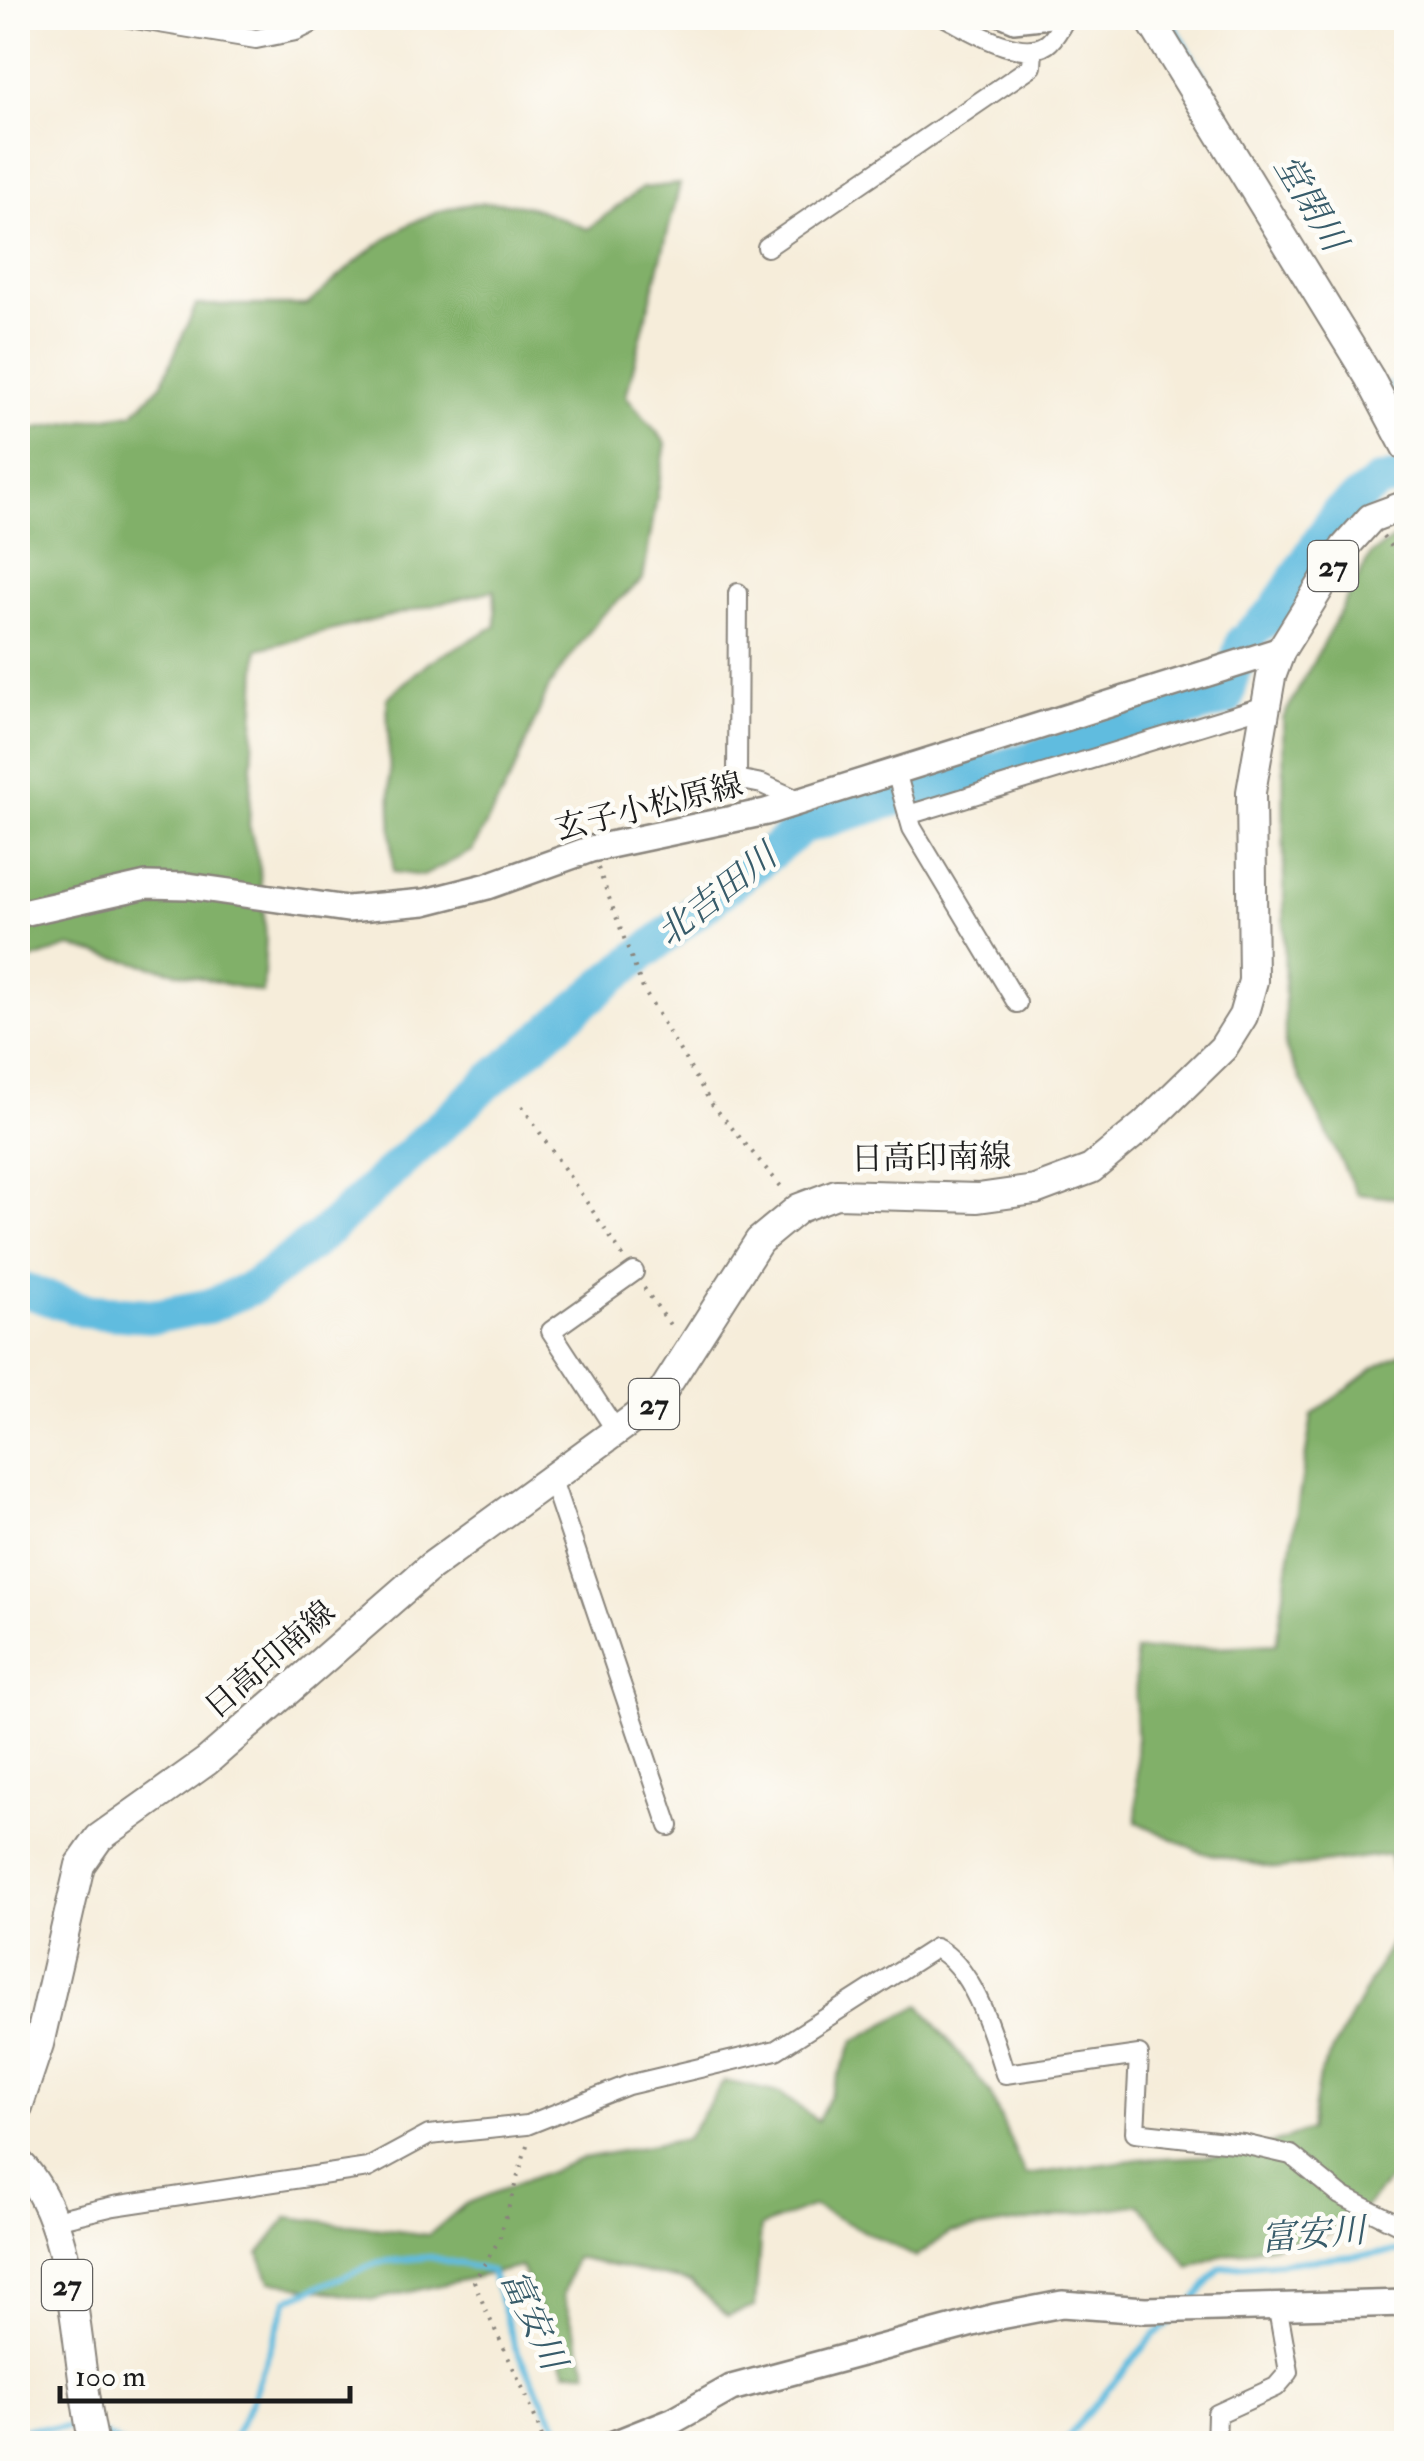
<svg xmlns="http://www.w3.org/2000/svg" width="1424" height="2461" viewBox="0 0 1424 2461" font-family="'IM FELL Double Pica','Noto Serif JP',serif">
<rect width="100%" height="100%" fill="#fdfcf7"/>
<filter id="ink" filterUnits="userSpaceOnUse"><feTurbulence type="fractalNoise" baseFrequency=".01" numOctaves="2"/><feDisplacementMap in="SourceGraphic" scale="20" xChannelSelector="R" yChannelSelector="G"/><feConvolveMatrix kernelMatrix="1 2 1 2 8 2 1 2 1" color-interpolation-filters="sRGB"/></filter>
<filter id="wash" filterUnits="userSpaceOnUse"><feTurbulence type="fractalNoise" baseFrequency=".0048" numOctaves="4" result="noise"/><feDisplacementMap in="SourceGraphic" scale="40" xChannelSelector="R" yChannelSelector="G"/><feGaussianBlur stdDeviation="2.25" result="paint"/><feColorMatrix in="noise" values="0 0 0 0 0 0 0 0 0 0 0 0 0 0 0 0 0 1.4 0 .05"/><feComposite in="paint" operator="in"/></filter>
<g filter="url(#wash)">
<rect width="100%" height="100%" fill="#f6edda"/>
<!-- forest -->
<path fill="#81b069" stroke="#4e6642" stroke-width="2.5" d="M680 184 626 396 666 443 643 579 600 617 550 685 512 776 472 851 423 876 393 872 387 698 427 663 496 626 494 590 258 649 249 825 259 864 266 936 263 993 70 947 18 964V431L133 413 161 385 196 305H307C370 250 423 193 515 204 539 207 565 221 588 229L642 188Z
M1406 531V1199L1357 1194 1285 1048 1283 718 1371 554Z
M1406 1351V2162L1344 2230 1217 2257 1190 2268 1140 2204 950 2233 916 2257 813 2206 761 2227 755 2307 727 2316 691 2282 575 2258 563 2295 588 2371H566L521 2267 373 2300 270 2281 259 2254 288 2217 429 2235 465 2204 583 2158 686 2139 724 2081 780 2093 818 2121 854 2041 920 2005 989 2091 1025 2175 1140 2159 1239 2155 1310 2130 1319 2076 1402 1922 1390 1854 1278 1869 1200 1852 1137 1822 1135 1651 1276 1644 1312 1415 1374 1368Z"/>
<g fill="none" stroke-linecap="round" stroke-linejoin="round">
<!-- stream -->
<path stroke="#61bcdf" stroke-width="6" d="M1170 18 1262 177
M1388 384 1406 414
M1195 2299 1220 2268 1406 2251
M100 2433 122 2444
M18 2435 28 2428H84
M230 2444 251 2402 288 2299 379 2262 430 2257 491 2271 515 2347 567 2444
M1062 2444 1153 2336 1175 2318"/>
<!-- river -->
<path stroke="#61bcdf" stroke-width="35" d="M18 1288 86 1311 157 1316 209 1306 253 1287 320 1237 485 1085 611 979 803 827 1226 699 1243 641 1275 611 1337 514 1379 482 1406 478"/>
</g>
</g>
<g filter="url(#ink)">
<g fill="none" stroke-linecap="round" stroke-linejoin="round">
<!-- lane casing -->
<g stroke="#89847b" stroke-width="14">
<path id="lane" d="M993 18 1014 27 1060 22"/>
</g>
<!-- street casing -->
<g stroke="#89847b" stroke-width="22">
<path id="street" d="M129 18 256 39 296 31 322 18
M947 18C971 30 1020 62 1047 44 1056 38 1060 26 1066 18
M767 247 1032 66 1033 50
M738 593 737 779 762 784 800 801
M896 772 912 828 1017 1003
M908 815 1265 706
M617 1432 551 1331 634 1272
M552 1480 669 1826
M55 2220 114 2206 368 2168 429 2135 527 2125 628 2085 776 2050 935 1948C973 1965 993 2036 1005 2074L1139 2055 1135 2132 1243 2144 1291 2155 1340 2195 1406 2228
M1216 2444 1217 2414 1276 2387 1289 2372 1277 2304"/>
</g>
<!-- secondary casing -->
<g stroke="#89847b" stroke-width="30">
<path id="secondary" d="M18 914 147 885 188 886 347 909 425 902 488 886 591 849 766 812 1281 650
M614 2444 674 2420 731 2388 995 2317 1062 2304 1145 2310 1406 2303"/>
</g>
<!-- primary casing -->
<g stroke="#89847b" stroke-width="32">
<path id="primary" d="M1149 18 1369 377 1406 447
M18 2107 39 2044 80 1865 99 1838 207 1761 430 1567 656 1402 759 1241 799 1208 836 1194 978 1198 1035 1190 1091 1169 1144 1125 1223 1048 1243 1016 1253 981 1251 792 1271 677 1281 650 1345 547 1371 518 1406 505
M18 2162C79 2221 74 2361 94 2444"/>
</g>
<!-- path -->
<path stroke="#89847b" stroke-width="4" stroke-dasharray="2.5 8" stroke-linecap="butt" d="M1383 536 1406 568
M598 868 643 989 711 1103 784 1190
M522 1106 625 1259
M644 1288 673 1329
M527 2145 499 2240 474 2281C495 2337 527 2387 544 2444"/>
<!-- lane -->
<use href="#lane" stroke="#fff" stroke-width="9"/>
<!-- street -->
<use href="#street" stroke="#fff" stroke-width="18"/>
<!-- secondary -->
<use href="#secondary" stroke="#fff" stroke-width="25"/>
<!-- primary -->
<use href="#primary" stroke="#fff" stroke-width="28"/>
</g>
</g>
<g text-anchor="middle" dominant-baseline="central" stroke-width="9" stroke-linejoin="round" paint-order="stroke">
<!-- shield labels -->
<g fill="#fdfcf7" stroke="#605f5e" stroke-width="2.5">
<rect x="1308" y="541" width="50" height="50" rx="8"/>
<rect x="629" y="1379" width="50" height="50" rx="8"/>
<rect x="42" y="2260" width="50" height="50" rx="8"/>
</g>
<g font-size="30" font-weight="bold" fill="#1c1c1c">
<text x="1333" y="566">27</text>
<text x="654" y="1404">27</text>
<text x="67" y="2285">27</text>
</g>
<!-- street labels -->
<g font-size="32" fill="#1c1c1c" stroke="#fdfcf7">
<text transform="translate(649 807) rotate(-14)">玄子小松原線</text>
<text transform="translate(931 1158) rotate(-1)">日高印南線</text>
<text transform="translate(270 1660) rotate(-41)">日高印南線</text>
</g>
<!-- water labels -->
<g font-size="35" font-style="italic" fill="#385c6a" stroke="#fdfcf7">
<text transform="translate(1310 203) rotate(59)">堂閉川</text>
<text transform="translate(717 895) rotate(-38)">北吉田川</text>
<text transform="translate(1313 2235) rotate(-5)">富安川</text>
<text transform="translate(533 2320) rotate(65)">富安川</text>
</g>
</g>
<!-- margin -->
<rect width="1424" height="2461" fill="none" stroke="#fdfcf7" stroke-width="60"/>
<!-- scale -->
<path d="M60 2386v15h290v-15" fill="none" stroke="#1c1c1c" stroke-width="5"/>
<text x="75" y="2386" font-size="30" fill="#1c1c1c" stroke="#fdfcf7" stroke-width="8" paint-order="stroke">100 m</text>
</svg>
